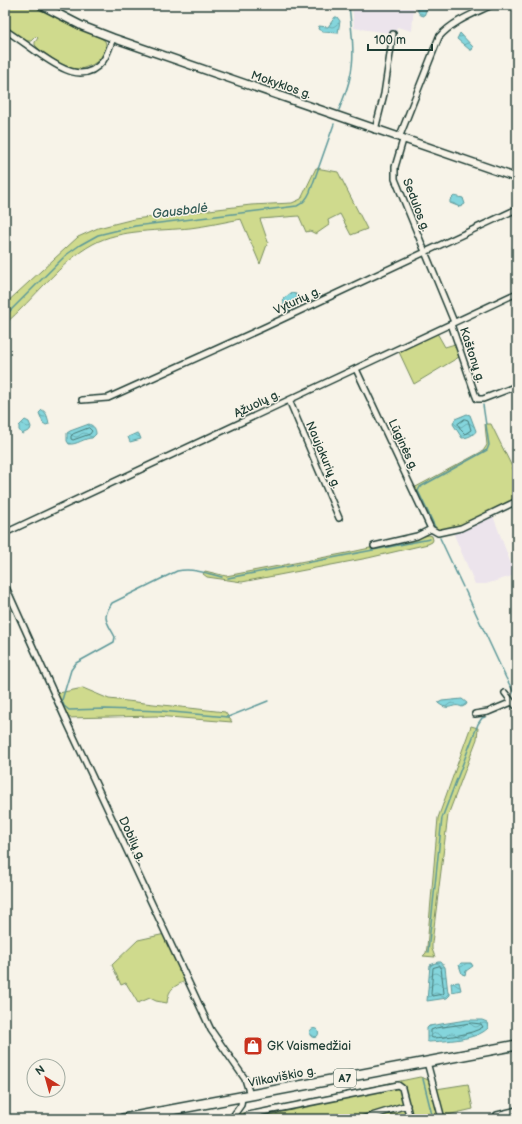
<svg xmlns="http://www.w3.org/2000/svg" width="522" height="1124" viewBox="0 0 522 1124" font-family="'Balsamiq Sans',sans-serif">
<defs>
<pattern id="water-waves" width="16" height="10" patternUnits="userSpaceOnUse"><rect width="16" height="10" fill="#84d5dc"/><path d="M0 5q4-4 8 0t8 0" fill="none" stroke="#6baeb3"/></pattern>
</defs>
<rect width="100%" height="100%" fill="#f7f3e8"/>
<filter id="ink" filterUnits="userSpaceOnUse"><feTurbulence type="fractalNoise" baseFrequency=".025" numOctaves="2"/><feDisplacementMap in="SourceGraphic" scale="8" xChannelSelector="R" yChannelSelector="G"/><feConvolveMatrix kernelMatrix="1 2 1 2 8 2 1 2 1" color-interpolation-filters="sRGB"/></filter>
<g filter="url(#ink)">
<!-- built -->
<path fill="#ece4ec" d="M352 5H414L412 31 397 27 396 34 354 28Z
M492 513 515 575 486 584H475L452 530Z"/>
<!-- green -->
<path fill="#cfda8d" stroke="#778c60" d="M5 5H34L74 27 100 37 105 41 106 44 105 51 99 60 92 65 81 69H73L59 63 40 50 35 45V42L38 38 36 36 31 41H26L5 26Z
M316 168 338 172 367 229 351 235 340 214 328 220 329 225 316 234 310 231 306 232 299 216 260 219 268 242 260 264 241 219C224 222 207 226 190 228 160 231 120 229 93 244 60 262 34 299 5 324V304L78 237 98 228 134 219 251 205 292 203 301 199Z
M437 333 445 347 455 344 459 357 414 384 399 352Z
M485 424H491L517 477V501L461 528 434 532 412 489 483 451 487 445Z
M429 535 432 536 433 540 432 542 428 544 368 558 242 582 207 577 203 574 205 571 226 576 347 553Z
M83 688 109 699 225 712 232 722 156 716 65 718 54 694Z
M471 726 478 728 477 739 448 815 432 943V949L435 957 423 956 426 953 427 947 438 818Z
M165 934 187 980C174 987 169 987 167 1003L156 1001 150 998 138 1003 126 983 121 985 112 965 138 940Z
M420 1077 429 1080 436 1089 468 1084 473 1109 439 1117V1119H235L238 1114Z"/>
<!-- water -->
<path fill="url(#water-waves)" stroke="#5c9899" d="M418 5H428L424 16C418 15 417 11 418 5Z
M335 17H337L340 21 338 33 323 32 318 29 319 26 328 27Z
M460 33 473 47 472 50H470L457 39Z
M454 196 463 198 465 204 460 207 450 203V200Z
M291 293 296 294 299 301C297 305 291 309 286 311L283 307 284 303 283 299Z
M42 410C47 412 48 419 49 424L46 425 43 423 39 413Z
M467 414 470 415 476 431C474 435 467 438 462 438L453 424 455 419Z
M25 420 29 422 31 427 30 430 22 434 19 430V426Z
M89 424C94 426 96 429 96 434L92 438C84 438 77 445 69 444L67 441V433L70 431Z
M137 433 139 434 141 439 130 442 128 437Z
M462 699 467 703 466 705 462 707C452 702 450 713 438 703L442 701Z
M438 962H441L445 967 448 993H450V995L447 998 427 1001 430 965Z
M461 963H471L473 966 466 971 465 975 462 974 459 965Z
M459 982 461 990 452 992 451 983Z
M466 1020H482L487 1022 488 1028C477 1040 445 1041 429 1042L427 1041V1028L429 1026Z
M309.5 1033a4.5 4.5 0 1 1 9 0a4.5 4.5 0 1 1-9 0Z"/>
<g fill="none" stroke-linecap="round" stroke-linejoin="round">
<!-- shore -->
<path stroke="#477a77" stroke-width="1" d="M465 419 468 420 471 430 465 434 461 430 458 424Z
M89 428 92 431 90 434 73 440 71 439V436L73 434Z
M440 966 441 968 444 993 443 994 432 996 431 994 433 968Z
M472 1023 481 1024 483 1027C471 1035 447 1037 433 1038L431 1037V1030L436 1028Z"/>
<!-- stream -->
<path stroke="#5c9899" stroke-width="1.5" d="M339 110C343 99 348 88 350 77 356 54 351 28 349 5
M5 316 66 255 80 245 98 235 135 226 297 206C304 203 307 199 310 192L334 124
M436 529 418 491 420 487 487 450 489 445 483 405
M440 538 463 587
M222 577C207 573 193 568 177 571L112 603C101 619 107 621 115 637L114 642 76 663 71 670 62 700 64 706 69 710 105 709 161 711 228 717 268 701
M228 578 430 539
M465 590 506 678 517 698
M516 702H517
M492 713 499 710
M428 952 442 818 478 724 482 718 485 717
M423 1079 433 1119"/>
<!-- street casing -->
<g stroke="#1f3d34" stroke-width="8">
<path id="street" d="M5 30C16 37 27 45 38 53 57 66 83 86 103 61 108 54 110 46 113 38
M375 130 384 94 393 34
M399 138 439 37C453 21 473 14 492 5
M403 140 395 167V179L454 322
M451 324 475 394 477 399H483L517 386
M356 369 431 529
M82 400 108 398 263 328 517 209
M289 400 339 518
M431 529 438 533 461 528 517 501
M5 533 517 293
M374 546 417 536 431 529
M5 585 65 718 211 1030 245 1079 250 1095
M505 693 512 702 517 707
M475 714 488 712 512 702
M427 1062 442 1119
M497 1115 517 1110
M231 1119 241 1105 242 1097
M243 1119 248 1115 398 1085 402 1088 410 1119
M362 1119 407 1105"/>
</g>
<!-- secondary casing -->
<g stroke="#1f3d34" stroke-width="10">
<path id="secondary" d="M41 5 82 26 113 38 517 178"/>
</g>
<!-- highway casing -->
<g stroke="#1f3d34" stroke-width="12">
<path id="highway" d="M123 1119 517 1045"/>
</g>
<!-- street -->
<use href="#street" stroke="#f7f3e8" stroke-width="5"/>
<!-- secondary -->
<use href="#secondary" stroke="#f7f3e8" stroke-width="7"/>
<!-- highway -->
<use href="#highway" stroke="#f7f3e8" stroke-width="9"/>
</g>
</g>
<!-- icons -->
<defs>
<g id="shop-square" transform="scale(1)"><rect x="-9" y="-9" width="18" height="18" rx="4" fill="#c8321e" stroke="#f7f3e8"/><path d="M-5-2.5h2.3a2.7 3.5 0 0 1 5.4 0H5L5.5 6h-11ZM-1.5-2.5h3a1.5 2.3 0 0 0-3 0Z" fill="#fff"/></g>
</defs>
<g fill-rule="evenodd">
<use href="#shop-square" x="253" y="1046"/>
</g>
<g text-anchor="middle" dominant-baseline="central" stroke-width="3" stroke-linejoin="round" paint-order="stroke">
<!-- shield labels -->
<rect fill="#f7f3e8" stroke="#60746a" stroke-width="1" x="334" y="1069" width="22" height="18" rx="3"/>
<g font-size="11" font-weight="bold" fill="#1f3d34">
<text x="345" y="1078">A7</text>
</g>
<!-- street labels -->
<g font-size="12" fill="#1f3d34" stroke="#f7f3e8">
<text transform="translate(281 85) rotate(19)">Mokyklos g.</text>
<text transform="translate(416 205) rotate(69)">Sedulos g.</text>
<text transform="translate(297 301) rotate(-25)">Vyturių g.</text>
<text transform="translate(472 355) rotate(72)">Kaštonų g.</text>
<text transform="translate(257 404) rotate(-25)">Ąžuolų g.</text>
<text transform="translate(403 445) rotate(65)">Lūginės g.</text>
<text transform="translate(323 455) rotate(67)">Naujakurių g.</text>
<text transform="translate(132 839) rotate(65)">Dobilų g.</text>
<text transform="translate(282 1077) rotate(-11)">Vilkaviškio g.</text>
</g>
<!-- poi labels -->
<g font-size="12" fill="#1f3d34" stroke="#f7f3e8" text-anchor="start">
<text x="267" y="1046">GK Vaismedžiai</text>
</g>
<!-- water labels -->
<g font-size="13" font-style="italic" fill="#335b56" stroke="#f7f3e8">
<text transform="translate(180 211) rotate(-7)">Gausbalė</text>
</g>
</g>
<!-- margin -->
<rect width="522" height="1124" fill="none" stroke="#f7f3e8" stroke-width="20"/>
<rect x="10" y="10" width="502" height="1104" fill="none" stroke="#1f3d34" stroke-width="1.5" filter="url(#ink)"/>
<!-- north arrow -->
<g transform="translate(46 1078) rotate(323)"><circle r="19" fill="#f7f3e8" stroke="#a1aaa0"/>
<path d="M0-3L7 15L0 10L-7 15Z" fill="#c8321e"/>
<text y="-6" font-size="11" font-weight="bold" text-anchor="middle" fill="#1f3d34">N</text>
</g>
<!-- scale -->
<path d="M368 44v6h64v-6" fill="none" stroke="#1f3d34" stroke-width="2"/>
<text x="374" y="44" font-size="12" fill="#1f3d34" stroke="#f7f3e8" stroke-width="3" paint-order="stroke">100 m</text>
</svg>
